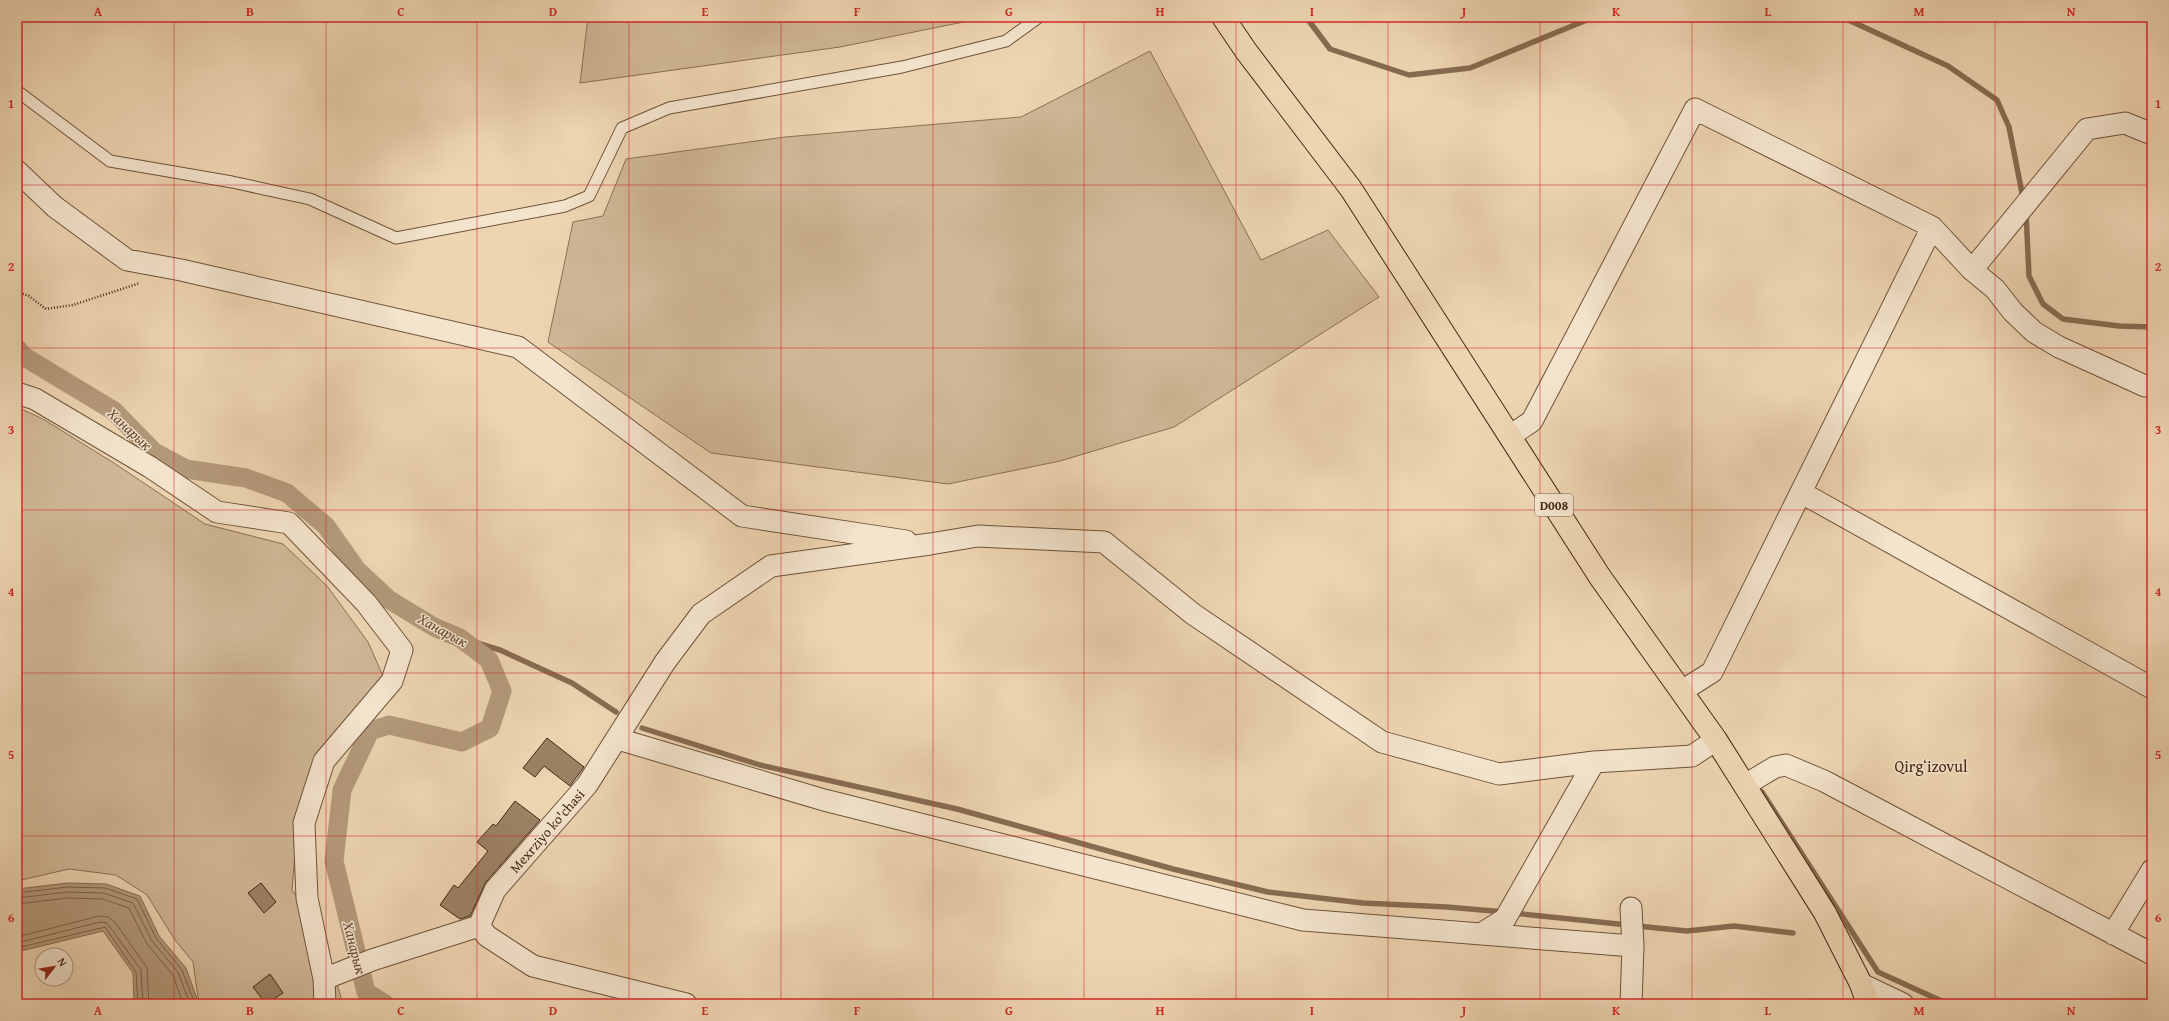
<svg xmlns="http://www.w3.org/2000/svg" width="2169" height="1021" viewBox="0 0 2169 1021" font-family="'Gentium Book Plus',serif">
<rect width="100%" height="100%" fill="#eed5b2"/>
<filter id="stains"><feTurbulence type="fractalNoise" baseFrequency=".005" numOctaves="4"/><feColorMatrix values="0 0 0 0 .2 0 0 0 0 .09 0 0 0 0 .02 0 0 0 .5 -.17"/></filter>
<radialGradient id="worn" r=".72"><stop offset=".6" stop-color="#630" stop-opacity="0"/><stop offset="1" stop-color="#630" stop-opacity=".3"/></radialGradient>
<!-- green -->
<path fill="#d1b897" stroke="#8a7054" d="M588 17H988L840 47 580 83Z
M1150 51 1261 260 1328 230 1379 297 1174 427 1060 461 948 484 711 453 548 342 573 222 603 216 626 159 785 137 1021 117Z
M17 407 43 419 114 463 205 524 283 544 327 586 368 642 383 676 298 815 292 890 321 932 343 1004H199L193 962 175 940 147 895 116 875 69 869 17 881Z"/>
<!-- water -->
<path fill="#b49a7b" stroke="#876c51" d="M68 883 106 884 140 896 159 936 186 968 199 1004H134L133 973 103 931 17 952V889Z"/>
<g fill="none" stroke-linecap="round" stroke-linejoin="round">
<!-- shore -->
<path stroke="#7c6146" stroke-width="1" d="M17 893 68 887 105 888 137 899 156 938 182 970 195 1004
M17 898 68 892 104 893 133 903 152 941 178 972 190 1004
M17 904 68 898 103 899 129 908 147 944 173 975 183 1004
M17 937 99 916 108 917 115 922 147 968 149 1004
M17 943 100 922 107 923 141 970 143 1004
M17 948 105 927 136 972 138 1004"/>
<!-- stream -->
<path stroke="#876c51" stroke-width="5.5" d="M1306 17 1330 49 1409 75 1470 68 1594 17
M1842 17 1948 66 1997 100 2009 127 2023 198
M2026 212 2029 276 2043 304 2063 319 2119 326 2152 327
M460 638 500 650 572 683 616 712
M642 728 760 765 957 809 1173 869 1268 892 1363 903 1447 907 1505 912
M1762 792 1878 972 1948 1004
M1513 913 1628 925
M1637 926 1687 931 1734 926 1793 933"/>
<!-- canal -->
<path stroke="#b49a7b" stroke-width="19" d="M17 348 23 356 114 411 154 452 186 469 246 478 287 493 326 526 357 570 388 599 434 627 460 638 489 660 502 691 490 728 462 742 389 725 370 731 342 790 334 861 366 992 385 1004"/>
</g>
<!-- building -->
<path fill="#9c8265" stroke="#432811" d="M547 738 584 767 570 786 544 766 535 777 523 768Z
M515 801 540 820 486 882 470 916 460 919 440 905 454 885 458 888 488 851 477 842 493 824 496 826Z
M261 883 276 902 264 913 248 893Z
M270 974 283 993 266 1004 253 987Z"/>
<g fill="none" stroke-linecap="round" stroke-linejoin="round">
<!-- service casing -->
<g stroke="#6e5339" stroke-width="13">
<path id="service" d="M17 91 110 161 232 182 310 199 396 238 565 206 589 196 622 128 669 108 902 67 1006 41 1039 17"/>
</g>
<!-- minor casing -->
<g stroke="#6e5339" stroke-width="23">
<path id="minor" d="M17 171 55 207 127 260 181 270 518 347 742 516 906 541
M1932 227 1972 270 1995 289 2013 312 2034 332 2059 347 2145 386
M1972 270 2087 129 2125 123 2152 134
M17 393 35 399 150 467 217 512 289 523 366 603 402 650 392 681 324 761 304 823 307 898 324 979 325 1004
M1510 436 1532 421 1695 109 1932 227 1712 672 1682 691
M1802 493 2152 688
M618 739 824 800 1303 920 1633 946
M1745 785 1775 767 1786 765 1824 781 2152 954
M1631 908 1633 946 1631 1004
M479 926 495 890 587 785 665 662 701 614 771 566 930 544 978 536 1104 542 1193 614 1382 742 1499 774 1594 762 1692 756 1716 740
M479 926 487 936 533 966 686 1004
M1481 934 1505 919 1594 762
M2113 934 2152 870
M324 979 372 960 479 926
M1861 984 1903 1004"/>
</g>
<!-- primary casing -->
<g stroke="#432811" stroke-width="24">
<path id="primary" d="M1223 17 1246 51 1351 189 1600 577 1716 740 1825 913 1861 984 1868 1004"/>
</g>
<!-- path -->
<path stroke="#432811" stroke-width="2.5" stroke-dasharray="1 2" stroke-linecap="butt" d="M17 292 29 296 46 309 73 305 140 283"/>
<!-- service -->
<use href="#service" stroke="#f4e4cd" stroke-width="11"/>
<!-- minor -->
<use href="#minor" stroke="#f4e4cd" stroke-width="21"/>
<!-- primary -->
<use href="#primary" stroke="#eed5b2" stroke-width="22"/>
</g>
<!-- grid -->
<path fill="none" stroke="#d62828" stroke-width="1" stroke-opacity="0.55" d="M174 17V1004M326 17V1004M477 17V1004M629 17V1004M781 17V1004M933 17V1004M1084 17V1004M1236 17V1004M1388 17V1004M1540 17V1004M1692 17V1004M1843 17V1004M1995 17V1004M17 185H2152M17 348H2152M17 510H2152M17 673H2152M17 836H2152"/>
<g text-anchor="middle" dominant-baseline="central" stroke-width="3" stroke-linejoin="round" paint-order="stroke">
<!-- shield labels -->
<rect fill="#f4e4cd" stroke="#786049" stroke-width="1" x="1535" y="494" width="38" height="22" rx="3"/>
<g font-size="13" font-weight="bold" fill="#432811">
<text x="1554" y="505">D008</text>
</g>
<!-- street labels -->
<g font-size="14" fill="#432811" stroke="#f4e4cd">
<text transform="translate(547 831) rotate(-49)">Mexrziyo ko'chasi</text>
</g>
<!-- water labels -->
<g font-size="15" font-style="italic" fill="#654a31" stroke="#f4e4cd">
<text transform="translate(130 429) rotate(43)">Ханарык</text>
<text transform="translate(443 630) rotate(29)">Ханарык</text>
<text transform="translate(355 948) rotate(76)">Ханарык</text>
</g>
<!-- quarter labels -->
<g font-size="16" fill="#432811" stroke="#f4e4cd">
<text x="1931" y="766">Qirgʻizovul</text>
</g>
</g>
<!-- margin -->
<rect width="2169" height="1021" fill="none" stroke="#eed5b2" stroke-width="44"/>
<!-- north arrow -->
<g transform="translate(54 967) rotate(59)"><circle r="19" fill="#f4e4cd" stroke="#ad9982"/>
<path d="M0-3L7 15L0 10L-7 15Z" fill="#8f2418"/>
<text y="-6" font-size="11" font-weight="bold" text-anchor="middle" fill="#432811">N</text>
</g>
<rect x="22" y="22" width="2125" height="977" fill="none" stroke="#d62828" stroke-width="1.5"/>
<g font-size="13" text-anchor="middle" font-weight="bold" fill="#d62828">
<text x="98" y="16">A</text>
<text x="250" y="16">B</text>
<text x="401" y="16">C</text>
<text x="553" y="16">D</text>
<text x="705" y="16">E</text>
<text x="857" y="16">F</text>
<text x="1009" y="16">G</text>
<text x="1160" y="16">H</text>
<text x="1312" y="16">I</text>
<text x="1464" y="16">J</text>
<text x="1616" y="16">K</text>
<text x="1768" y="16">L</text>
<text x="1919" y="16">M</text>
<text x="2071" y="16">N</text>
<text x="11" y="108">1</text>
<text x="2158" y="108">1</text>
<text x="11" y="271">2</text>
<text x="2158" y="271">2</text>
<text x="11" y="434">3</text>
<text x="2158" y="434">3</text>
<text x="11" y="596">4</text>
<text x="2158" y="596">4</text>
<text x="11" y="759">5</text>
<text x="2158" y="759">5</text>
<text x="11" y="922">6</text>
<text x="2158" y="922">6</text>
<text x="98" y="1015">A</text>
<text x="250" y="1015">B</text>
<text x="401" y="1015">C</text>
<text x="553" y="1015">D</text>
<text x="705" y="1015">E</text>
<text x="857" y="1015">F</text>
<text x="1009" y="1015">G</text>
<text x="1160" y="1015">H</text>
<text x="1312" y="1015">I</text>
<text x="1464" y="1015">J</text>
<text x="1616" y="1015">K</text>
<text x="1768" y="1015">L</text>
<text x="1919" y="1015">M</text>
<text x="2071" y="1015">N</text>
</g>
<rect width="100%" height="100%" filter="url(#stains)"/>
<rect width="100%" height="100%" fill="url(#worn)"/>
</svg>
